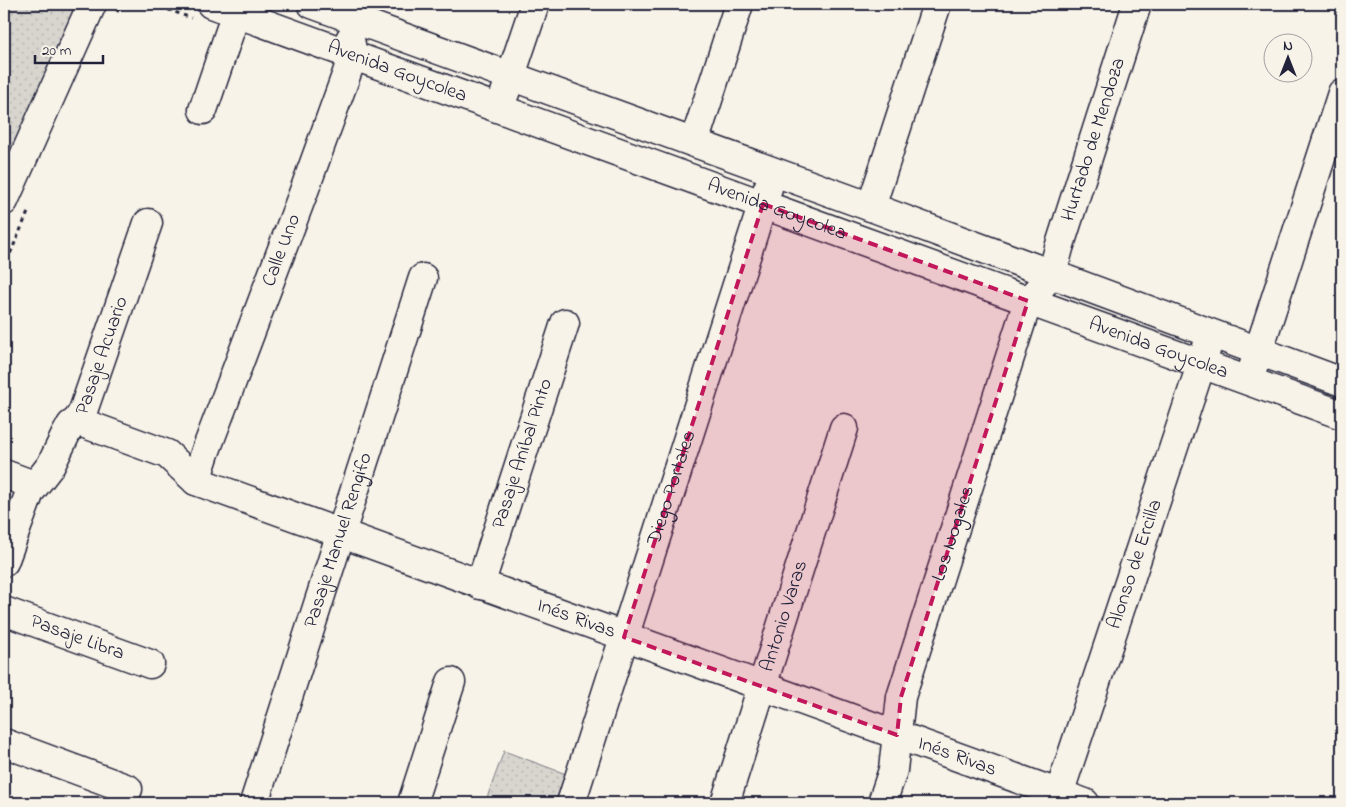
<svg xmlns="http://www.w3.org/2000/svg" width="1346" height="807" viewBox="0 0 1346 807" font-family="'Indie Flower',sans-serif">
<defs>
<pattern id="grass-dots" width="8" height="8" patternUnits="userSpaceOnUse" patternTransform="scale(1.25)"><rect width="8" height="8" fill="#d8d5cf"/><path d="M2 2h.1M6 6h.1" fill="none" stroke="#b9b7b3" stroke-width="1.8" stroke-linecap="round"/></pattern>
</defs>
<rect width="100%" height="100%" fill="#f7f3e8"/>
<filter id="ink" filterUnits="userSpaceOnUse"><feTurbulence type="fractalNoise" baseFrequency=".02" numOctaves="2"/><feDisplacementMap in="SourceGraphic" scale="10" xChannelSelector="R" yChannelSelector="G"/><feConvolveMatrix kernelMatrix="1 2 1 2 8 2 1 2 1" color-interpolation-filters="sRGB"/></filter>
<g filter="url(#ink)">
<!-- grass -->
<path fill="url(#grass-dots)" stroke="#7d7c85" d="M4 4H80L4 171Z
M504 751 566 774 555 803H485Z"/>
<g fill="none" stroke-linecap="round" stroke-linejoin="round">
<!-- minor casing -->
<g stroke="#22223b" stroke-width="31">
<g id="minor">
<path id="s1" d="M211 4 1342 415"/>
<path d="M312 4 871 207 1342 382"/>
<path d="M505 93 535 4"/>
<path d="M203 110 236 13"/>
<path d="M694 143 739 4"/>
<path d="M4 201 92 4"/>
<path d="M871 207 937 4"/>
<path d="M1253 368 1342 93"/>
<path id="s2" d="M77 421 167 454 196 481 1085 803"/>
<path d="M4 474 34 485"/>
<path id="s3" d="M196 481 205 453 304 191 353 56 350 39"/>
<path id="s4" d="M4 562 30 492 51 465 66 434 71 425 77 421 83 411 148 223"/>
<path id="s5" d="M480 585 565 323"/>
<path id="s6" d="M4 611 150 664"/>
<path d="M4 743 128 789"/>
<path id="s7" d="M1059 794 1207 347"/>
<path id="s8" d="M254 803 423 278"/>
<path d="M412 803 451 682"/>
<path id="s9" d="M571 803 768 188"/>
<path id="s10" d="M725 803 844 428"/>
<path id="s11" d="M882 803 893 770 901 697 1028 301 1052 274 1059 248 1137 4"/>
</g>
</g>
<!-- path -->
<path stroke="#22223b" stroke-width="3" stroke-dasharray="4 4" stroke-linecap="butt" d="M153 4 191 18
M117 12 121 4
M4 268 29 210"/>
<!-- minor -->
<use href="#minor" stroke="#f7f3e8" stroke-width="28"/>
</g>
</g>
<!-- marked area -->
<path fill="#c2185b" fill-opacity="0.2" stroke="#c2185b" stroke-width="4" stroke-dasharray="10 6" stroke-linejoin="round" d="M763 204 1028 301 901 697 897 735 624 637Z"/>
<g text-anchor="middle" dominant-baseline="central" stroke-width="4" stroke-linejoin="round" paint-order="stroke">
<!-- street labels -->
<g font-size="20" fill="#22223b" stroke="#f7f3e8">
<text stroke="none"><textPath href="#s1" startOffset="198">Avenida Goycolea</textPath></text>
<text stroke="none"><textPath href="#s11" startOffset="701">Hurtado de Mendoza</textPath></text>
<text stroke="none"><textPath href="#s1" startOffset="602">Avenida Goycolea</textPath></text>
<text stroke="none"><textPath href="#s3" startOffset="246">Calle Uno</textPath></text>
<text stroke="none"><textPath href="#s1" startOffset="1008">Avenida Goycolea</textPath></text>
<text stroke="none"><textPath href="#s4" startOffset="231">Pasaje Acuario</textPath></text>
<text stroke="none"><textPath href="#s5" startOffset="138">Pasaje Aníbal Pinto</textPath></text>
<text stroke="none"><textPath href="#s9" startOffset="331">Diego Portales</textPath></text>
<text stroke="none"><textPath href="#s11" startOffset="280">Los Nogales</textPath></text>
<text stroke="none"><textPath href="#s8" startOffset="276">Pasaje Manuel Rengifo</textPath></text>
<text stroke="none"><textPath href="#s7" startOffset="242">Alonso de Ercilla</textPath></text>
<text stroke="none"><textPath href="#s10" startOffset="196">Antonio Varas</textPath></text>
<text stroke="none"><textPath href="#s2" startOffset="540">Inés Rivas</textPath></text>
<text stroke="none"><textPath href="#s6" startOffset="78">Pasaje Libra</textPath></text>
<text stroke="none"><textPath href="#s2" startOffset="945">Inés Rivas</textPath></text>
</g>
</g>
<!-- margin -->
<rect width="1346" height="807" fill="none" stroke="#f7f3e8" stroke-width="20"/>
<rect x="10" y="10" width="1326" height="787" fill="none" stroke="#22223b" stroke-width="2" filter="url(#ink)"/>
<!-- north arrow -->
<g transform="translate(1288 58)"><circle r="24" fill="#f7f3e8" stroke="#a29fa3"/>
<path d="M0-4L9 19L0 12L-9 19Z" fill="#22223b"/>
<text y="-8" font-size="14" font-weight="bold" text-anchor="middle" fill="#22223b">N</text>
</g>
<!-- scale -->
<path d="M35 55v8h68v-8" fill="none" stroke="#22223b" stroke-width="2.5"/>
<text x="42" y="55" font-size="15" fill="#22223b" stroke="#f7f3e8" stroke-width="4" paint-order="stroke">20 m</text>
</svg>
